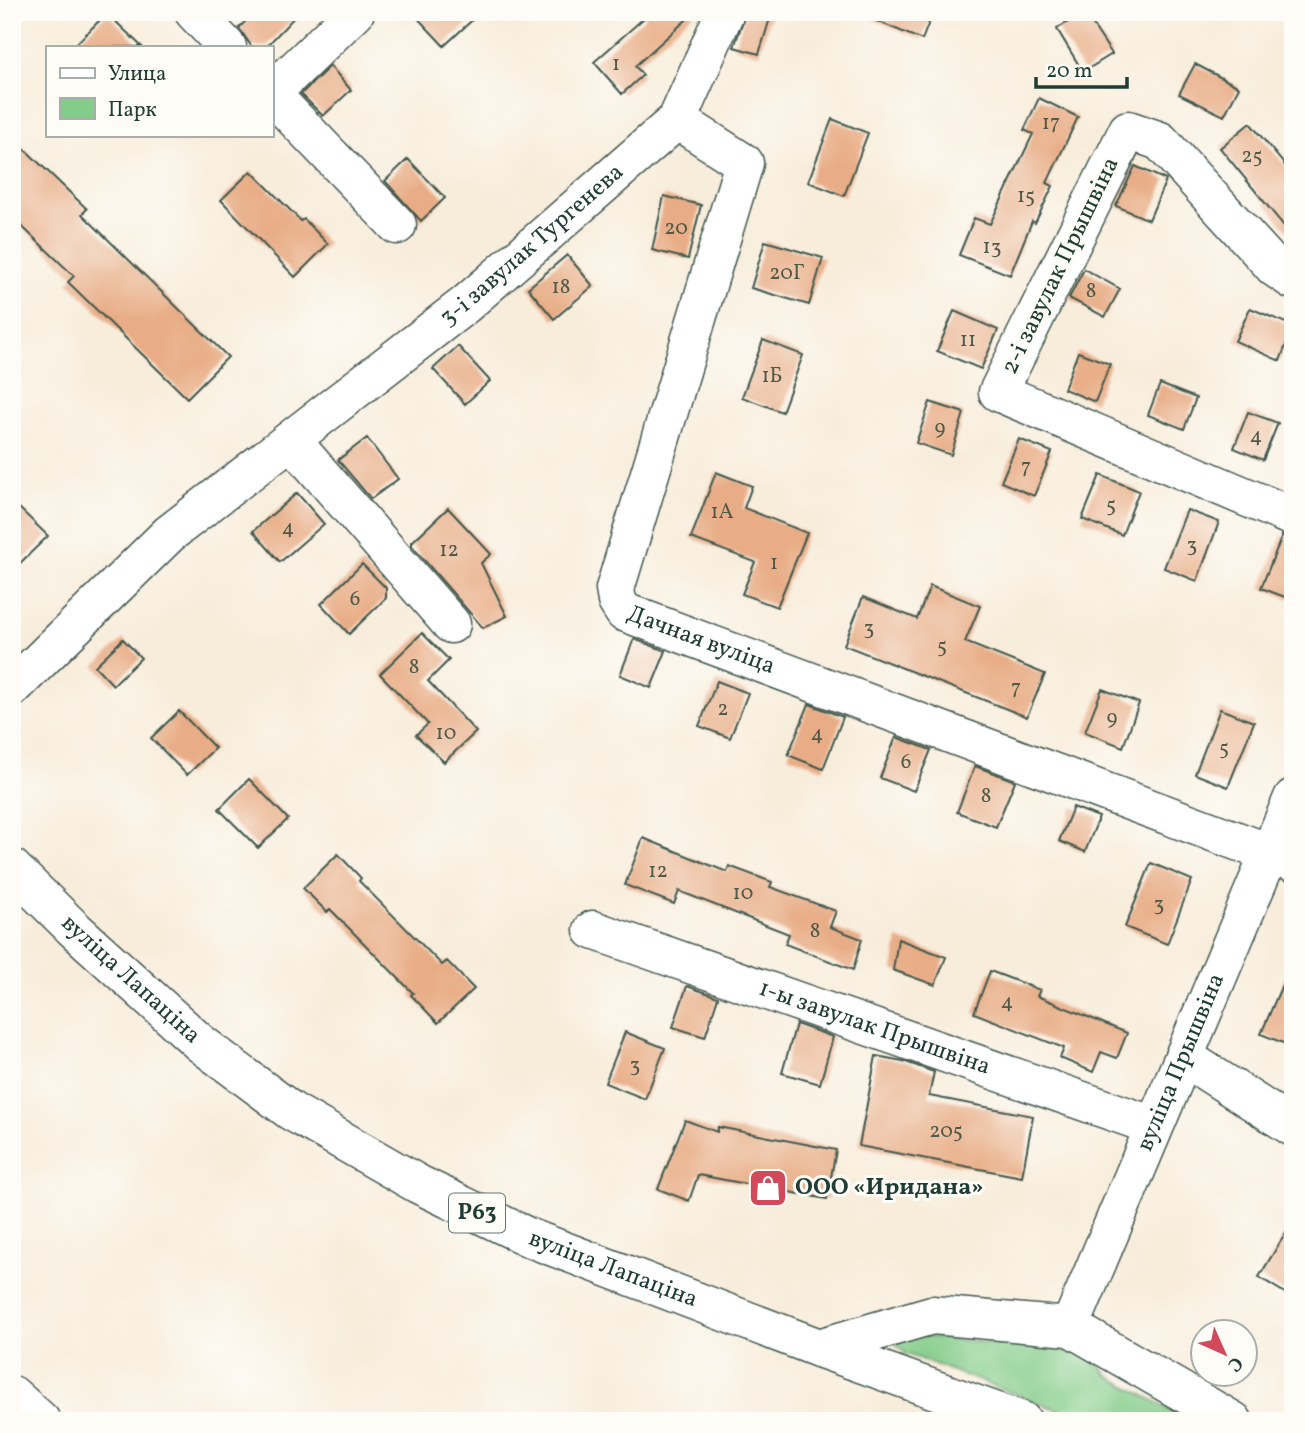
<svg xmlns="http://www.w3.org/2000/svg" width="1305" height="1433" viewBox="0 0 1305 1433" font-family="Vollkorn,serif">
<rect width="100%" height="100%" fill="#fdfcf7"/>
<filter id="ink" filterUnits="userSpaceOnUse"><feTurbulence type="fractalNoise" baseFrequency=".0143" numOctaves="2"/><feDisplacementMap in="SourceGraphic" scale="14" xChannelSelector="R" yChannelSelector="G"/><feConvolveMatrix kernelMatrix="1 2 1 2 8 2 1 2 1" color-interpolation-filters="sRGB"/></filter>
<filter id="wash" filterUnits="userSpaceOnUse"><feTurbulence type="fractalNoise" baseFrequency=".00686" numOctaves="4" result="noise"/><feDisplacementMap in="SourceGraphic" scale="28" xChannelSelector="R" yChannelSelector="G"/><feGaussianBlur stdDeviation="1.57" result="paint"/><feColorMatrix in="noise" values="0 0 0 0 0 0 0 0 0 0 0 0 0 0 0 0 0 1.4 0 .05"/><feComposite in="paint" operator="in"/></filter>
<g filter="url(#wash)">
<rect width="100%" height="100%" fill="#f8eddb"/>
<!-- green -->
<path fill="#83cc89" stroke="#51845e" stroke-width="2" d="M909 1335 1088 1352 1110 1377 1191 1421H1089L906 1354 892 1340Z"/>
<g id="blocks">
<!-- building -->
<path fill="#e8ad86" d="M254 12H299L266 47H252L239 28Z
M412 12H481L444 46Z
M646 12H695L635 66 643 75 622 94 594 62 644 18Z
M746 12H772L759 54 734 47Z
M855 12H933L922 40Z
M1084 12 1112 54 1083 72 1057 29Z
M107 13 142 47H73Z
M1195 64 1239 87 1224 116 1179 94Z
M330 66 351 90 323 116 301 94Z
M1039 98 1078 117 1047 183 1053 186 1035 223 1032 221 1010 275 959 255 974 218 990 224 1033 134 1024 130Z
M832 119 868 133 844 196 808 182Z
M1250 123 1293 175V237L1220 148Z
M12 137 87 209 82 214 228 357 187 398 68 282 74 276 12 217Z
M408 159 445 198 421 221 385 181Z
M1135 166 1166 180 1149 220 1116 206Z
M251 171 301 221 304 219 328 244 295 277 221 200Z
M664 196 701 205 688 259 652 250Z
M765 241 823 258 809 305 751 288Z
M567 255 593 286 554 319 528 288Z
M1084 269 1120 289 1105 317 1069 298Z
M1250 308 1293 326 1280 361 1235 341Z
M954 311 998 330 981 369 937 351Z
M763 340 803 355 782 412 742 397Z
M458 346 490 381 465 404 433 369Z
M1078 352 1110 364 1095 402 1064 389Z
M1160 384 1196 398 1184 429 1148 415Z
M930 402 964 413 951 455 916 443Z
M1248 412 1278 423 1263 460 1234 448Z
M367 438 398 479 371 499 338 460Z
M1019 439 1052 452 1034 496 1001 482Z
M716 472 752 486 744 508 807 533 777 607 742 594 755 562 691 538Z
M1100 475 1139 491 1122 535 1082 519Z
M297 493 324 524 280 562 253 531Z
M12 501 48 536 12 571Z
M448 508 491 554 481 563 507 616 483 628 412 546V542Z
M1187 510 1219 522 1197 581 1164 568Z
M1282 536 1293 538V600L1261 588Z
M362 564 386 588V598L349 634 321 604Z
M930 586 980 606 965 642 1045 674 1027 717 844 645 863 597 917 619Z
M422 633 449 660 428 681 476 732 444 762 416 735 428 724 380 674Z
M123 639 141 658 113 685 95 666Z
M634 639 666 651 651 688 620 675Z
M717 681 748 693 730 738 699 726Z
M1102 689 1139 703 1123 747 1085 732Z
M809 704 843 717 823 769 788 755Z
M1220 709 1254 722 1228 787 1195 774Z
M179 711 215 748 187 775 151 738Z
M896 737 931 750 914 791 880 778Z
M975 766 1015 781 996 827 957 812Z
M249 779 288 819 258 848 219 809Z
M1073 807 1099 817 1085 852 1059 841Z
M643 838 727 872 729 866 772 882 770 887 836 911 830 927 862 939 853 970 785 944 789 934 679 891 674 904 625 885Z
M338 854 361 878 359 881 442 965 447 961 474 989 438 1023 411 995 413 993 330 909 327 912 303 888Z
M1151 863 1192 880 1167 944 1125 927Z
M898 939 946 957 935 985 893 970Z
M1293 959V1047L1261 1034Z
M990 971 1040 990 1037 996 1127 1033 1117 1058 1101 1052 1093 1072 1060 1058 1064 1048 974 1013Z
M687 986 718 997 705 1037 673 1027Z
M796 1024 833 1037 820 1084 782 1073Z
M625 1032 665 1048 645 1099 605 1083Z
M876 1056 903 1061 934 1072 929 1096 1033 1116 1022 1177 859 1146Z
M685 1120 717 1132 718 1127 836 1150 827 1199 698 1175 689 1201 658 1189Z
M1293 1221V1298L1259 1277Z"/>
</g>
</g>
<g filter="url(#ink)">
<use href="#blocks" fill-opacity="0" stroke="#40574d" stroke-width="2"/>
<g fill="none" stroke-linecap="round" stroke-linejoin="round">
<!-- minor casing -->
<g stroke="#40574d" stroke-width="41">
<g id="minor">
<path d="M194 12 227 47"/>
<path d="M271 93 355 12"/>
<path d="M271 94 397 225"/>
<path id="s1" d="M677 120 744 163 615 589 617 601 624 612 1293 862"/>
<path d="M1293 280 1275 268 1160 141 1128 130 998 392 1293 517"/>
<path d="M291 440 451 624"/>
<path id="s2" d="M12 688 169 534 466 304 677 120 725 12"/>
<path id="s3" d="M593 930 1154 1126"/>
<path d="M1184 1057 1293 1127"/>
<path id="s4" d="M1070 1327 1293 798"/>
<path d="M819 1348 932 1315 1070 1327 1233 1421"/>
<path d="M12 1395 41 1421"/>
</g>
</g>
<!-- major casing -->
<g stroke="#40574d" stroke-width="41">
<g id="major">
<path id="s5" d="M12 868 73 928 200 1043 291 1111 418 1184 530 1238 819 1348 1022 1421"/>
</g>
</g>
<!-- minor -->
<use href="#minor" stroke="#fff" stroke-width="38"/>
<!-- major -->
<use href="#major" stroke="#fff" stroke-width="38"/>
</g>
</g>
<!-- icons -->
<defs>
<g id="shop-square" transform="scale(2.0125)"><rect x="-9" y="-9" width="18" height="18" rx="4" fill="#d1495b" stroke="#fdfcf7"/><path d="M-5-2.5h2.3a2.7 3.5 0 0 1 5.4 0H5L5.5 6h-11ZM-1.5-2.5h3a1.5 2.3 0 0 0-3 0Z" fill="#fff"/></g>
</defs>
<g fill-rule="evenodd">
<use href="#shop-square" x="768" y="1188"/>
</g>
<g text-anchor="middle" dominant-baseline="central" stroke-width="6" stroke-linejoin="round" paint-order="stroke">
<!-- number labels -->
<g font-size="21" fill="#515948">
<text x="616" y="64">1</text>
<text x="1051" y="123">17</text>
<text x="1252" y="156">25</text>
<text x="1026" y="196">15</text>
<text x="676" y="228">20</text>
<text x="992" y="247">13</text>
<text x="787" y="273">20Г</text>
<text x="561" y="287">18</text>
<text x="1091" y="291">8</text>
<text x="968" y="340">11</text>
<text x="772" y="376">1Б</text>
<text x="940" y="428">9</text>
<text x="1256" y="436">4</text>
<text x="1026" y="467">7</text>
<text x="1111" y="505">5</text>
<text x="722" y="512">1А</text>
<text x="288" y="528">4</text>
<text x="1192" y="545">3</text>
<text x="449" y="550">12</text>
<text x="774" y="563">1</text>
<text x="355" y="599">6</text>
<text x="869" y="628">3</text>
<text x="942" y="646">5</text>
<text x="414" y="667">8</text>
<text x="1016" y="688">7</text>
<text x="723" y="709">2</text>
<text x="1112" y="718">9</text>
<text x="446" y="733">10</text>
<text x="817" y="734">4</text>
<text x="1224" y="748">5</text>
<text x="906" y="762">6</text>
<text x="986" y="796">8</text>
<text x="658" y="871">12</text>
<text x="743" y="893">10</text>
<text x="1159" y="904">3</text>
<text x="815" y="931">8</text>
<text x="1007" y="1002">4</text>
<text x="635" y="1065">3</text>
<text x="946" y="1131">205</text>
</g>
<!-- shield labels -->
<rect fill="#fdfcf7" stroke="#62766e" stroke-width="2" x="449" y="1193.5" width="56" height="39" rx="5"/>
<g font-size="23" font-weight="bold" fill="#1f3d34">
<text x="477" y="1213">Р63</text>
</g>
<!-- street labels -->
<g font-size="24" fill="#1f3d34" stroke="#fdfcf7">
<text stroke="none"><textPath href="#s2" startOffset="684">3-і завулак Тургенева</textPath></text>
<text transform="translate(1061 266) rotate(-64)">2-і завулак Прышвіна</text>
<text stroke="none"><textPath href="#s1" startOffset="632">Дачная вуліца</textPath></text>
<text stroke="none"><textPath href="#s5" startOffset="163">вуліца Лапаціна</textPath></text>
<text stroke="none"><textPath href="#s3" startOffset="298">1-ы завулак Прышвіна</textPath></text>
<text stroke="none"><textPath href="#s4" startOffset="287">вуліца Прышвіна</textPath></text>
<text stroke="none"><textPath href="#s5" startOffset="730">вуліца Лапаціна</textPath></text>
</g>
<!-- poi labels -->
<g font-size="24" font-weight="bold" fill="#1f3d34" stroke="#fdfcf7" text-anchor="start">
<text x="795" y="1188">ООО «Иридана»</text>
</g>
</g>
<!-- margin -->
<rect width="1305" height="1433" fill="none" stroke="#fdfcf7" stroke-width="42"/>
<!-- legend -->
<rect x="46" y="46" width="228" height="91" fill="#fdfcf7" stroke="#a4b0a9" stroke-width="2"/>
<rect x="60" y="68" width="35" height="10" fill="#ffffff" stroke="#a4b0a9" stroke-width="2"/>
<text x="108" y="80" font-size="21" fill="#1f3d34">Улица</text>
<rect x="60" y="98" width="35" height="21" fill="#83cc89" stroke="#a4b0a9" stroke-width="2"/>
<text x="108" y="116" font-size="21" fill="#1f3d34">Парк</text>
<!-- north arrow -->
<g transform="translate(1224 1353) rotate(135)"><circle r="33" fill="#fdfcf7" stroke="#a4b0a9" stroke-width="2"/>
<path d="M0-5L12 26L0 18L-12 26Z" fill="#d1495b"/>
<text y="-10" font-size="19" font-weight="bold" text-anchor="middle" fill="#1f3d34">С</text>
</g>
<!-- scale -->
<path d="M1036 77v10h91v-10" fill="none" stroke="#1f3d34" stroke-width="3.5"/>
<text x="1046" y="77" font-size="21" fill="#1f3d34" stroke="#fdfcf7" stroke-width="5" paint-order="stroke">20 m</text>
</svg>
